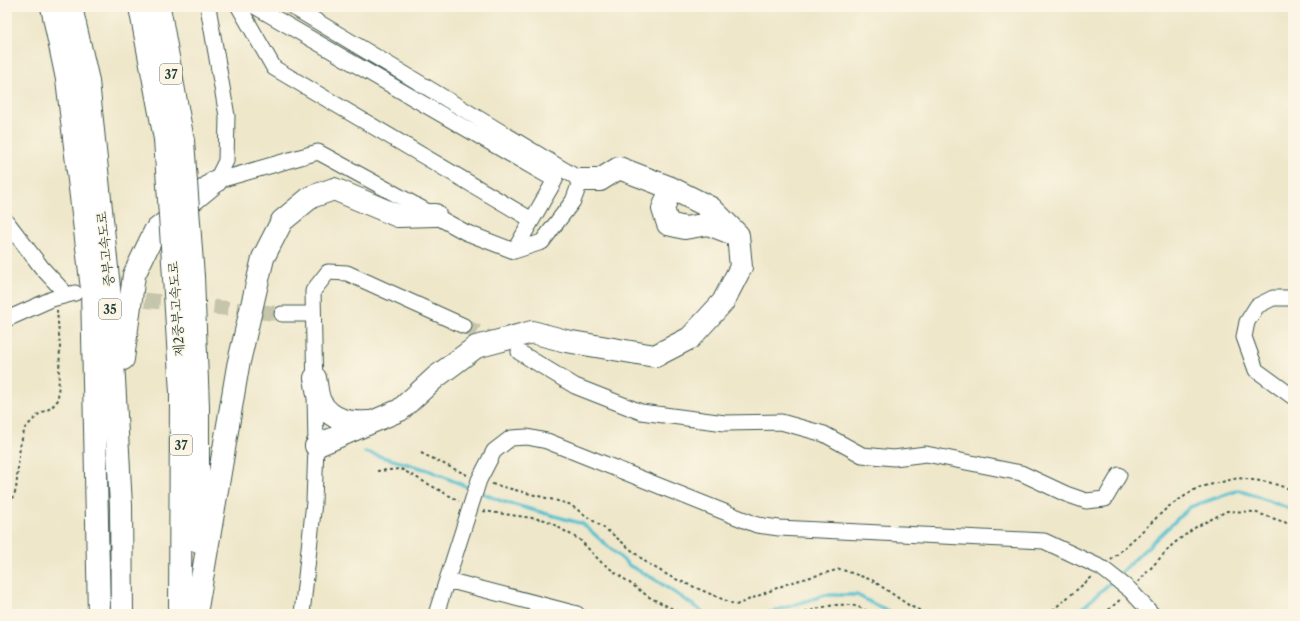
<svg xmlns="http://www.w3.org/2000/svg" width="1300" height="621" viewBox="0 0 1300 621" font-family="'Libre Caslon Text','Noto Serif KR',serif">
<rect width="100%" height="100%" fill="#fcf5e5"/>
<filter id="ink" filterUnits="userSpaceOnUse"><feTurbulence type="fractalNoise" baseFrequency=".025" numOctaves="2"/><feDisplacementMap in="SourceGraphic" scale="8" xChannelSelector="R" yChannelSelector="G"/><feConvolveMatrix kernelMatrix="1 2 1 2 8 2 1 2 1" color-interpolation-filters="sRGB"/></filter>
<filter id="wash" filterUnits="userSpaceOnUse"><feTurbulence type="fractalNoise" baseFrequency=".012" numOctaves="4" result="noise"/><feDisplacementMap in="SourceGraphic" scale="16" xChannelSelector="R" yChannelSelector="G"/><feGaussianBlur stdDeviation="0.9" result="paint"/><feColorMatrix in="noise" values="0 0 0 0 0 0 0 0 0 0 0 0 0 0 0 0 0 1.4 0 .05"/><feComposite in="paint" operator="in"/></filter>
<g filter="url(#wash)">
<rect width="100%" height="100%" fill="#eee7ca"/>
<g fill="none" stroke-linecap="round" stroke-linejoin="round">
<!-- stream -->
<path stroke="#54bfcf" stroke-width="3.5" d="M365 452 428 470 472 489
M480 492 501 501 583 524 630 566 656 580 706 614
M1118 575 1190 507 1239 490 1293 510
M766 614 825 595H857L893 614
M1076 614 1112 581"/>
</g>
</g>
<g filter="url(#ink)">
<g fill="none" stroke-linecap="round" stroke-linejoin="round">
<!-- minor-tunnel -->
<path stroke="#c5c5ac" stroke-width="15" stroke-dasharray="15 8" stroke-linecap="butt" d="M122 298 282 314
M464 326 500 343"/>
<!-- minor casing -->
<g stroke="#3e564a" stroke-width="17">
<path id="minor" d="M208 7 227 116 226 161 216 181
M239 7 274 68 532 220 514 251
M256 7 555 180 532 220
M216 181 318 152 465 232 514 251 542 242 573 201 581 180 293 7
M7 222 42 268 67 295
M1293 298H1273L1257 306 1247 322 1244 337 1256 370 1293 397
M282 314H313
M7 319 52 299 75 293
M519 352 575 386 641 412 725 423 781 422 824 434 862 455 894 458 926 454 1021 473 1066 494 1086 501 1105 499 1119 475
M447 580 577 614
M302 614 314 502 316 446 313 291 328 272 347 273 464 326
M436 614 479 480 494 451 511 438 527 437 547 441 757 525 779 528 1044 541 1102 568 1130 590 1152 614"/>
</g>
<!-- highway casing -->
<g stroke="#3e564a" stroke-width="24">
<path id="highway" d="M52 7 67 79 92 289 99 614
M71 7 88 81 109 288 121 506 122 614
M140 7 165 139
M159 7 183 141
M671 188 663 209 668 224 685 228 708 224 734 234
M174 277 181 393 180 614
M193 277 198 407V541
M123 359 134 275 155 231 216 181
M315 378C317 386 317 397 321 403 332 421 350 423 368 422
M316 446 400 410 436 377 476 347 532 332 566 341 655 356 690 338 723 302 741 267 738 235 711 208 671 188 619 168 600 180H581
M197 608 238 366 263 258 282 221 311 197 334 189 398 216 435 215"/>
</g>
<!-- path -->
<path stroke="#3e564a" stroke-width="2" stroke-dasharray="3 3" stroke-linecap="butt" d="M421 453 467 475
M377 471 401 469 459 501
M492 484 569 504 611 533 647 563 671 577 736 605 789 583 840 569 872 580 910 606 928 614
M7 510 16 490 20 446 25 428 39 414 51 408 58 400 60 347 57 310
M483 511 546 520 580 540 601 562 649 597 683 614
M1111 560 1168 507 1197 488 1238 478 1268 482 1293 490
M1138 582 1173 544 1196 527 1227 511 1254 512 1293 525
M800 614C823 607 849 597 871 614
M1048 614 1092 577
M1104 614 1121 599"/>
<!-- minor -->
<use href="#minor" stroke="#fff" stroke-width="15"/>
<!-- highway -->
<use href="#highway" stroke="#fff" stroke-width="22"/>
<!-- highway-bridge casing -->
<g stroke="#3e564a" stroke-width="24" stroke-linecap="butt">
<path id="highway-bridge" d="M165 139 174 277
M183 141 193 277"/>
</g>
<!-- highway-bridge -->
<use href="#highway-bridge" stroke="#fff" stroke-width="22"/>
</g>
</g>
<g text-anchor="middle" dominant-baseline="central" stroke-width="3" stroke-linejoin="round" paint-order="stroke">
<!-- shield labels -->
<g fill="#fcf5e5" stroke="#617469" stroke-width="1">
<rect x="160" y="64" width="22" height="20" rx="3"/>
<rect x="99" y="299" width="22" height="20" rx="3"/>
<rect x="170" y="435" width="22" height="20" rx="3"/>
</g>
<g font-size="12" font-weight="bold" fill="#1f3d34">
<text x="171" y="74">37</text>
<text x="110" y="309">35</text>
<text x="181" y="445">37</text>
</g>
<!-- street labels -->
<g font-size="13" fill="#1f3d34" stroke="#fcf5e5">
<text transform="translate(105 249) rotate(-96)">중부고속도로</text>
<text transform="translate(176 309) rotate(-94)">제2중부고속도로</text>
</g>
</g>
<!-- margin -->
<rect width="1300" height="621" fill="none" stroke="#fcf5e5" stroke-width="24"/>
</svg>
